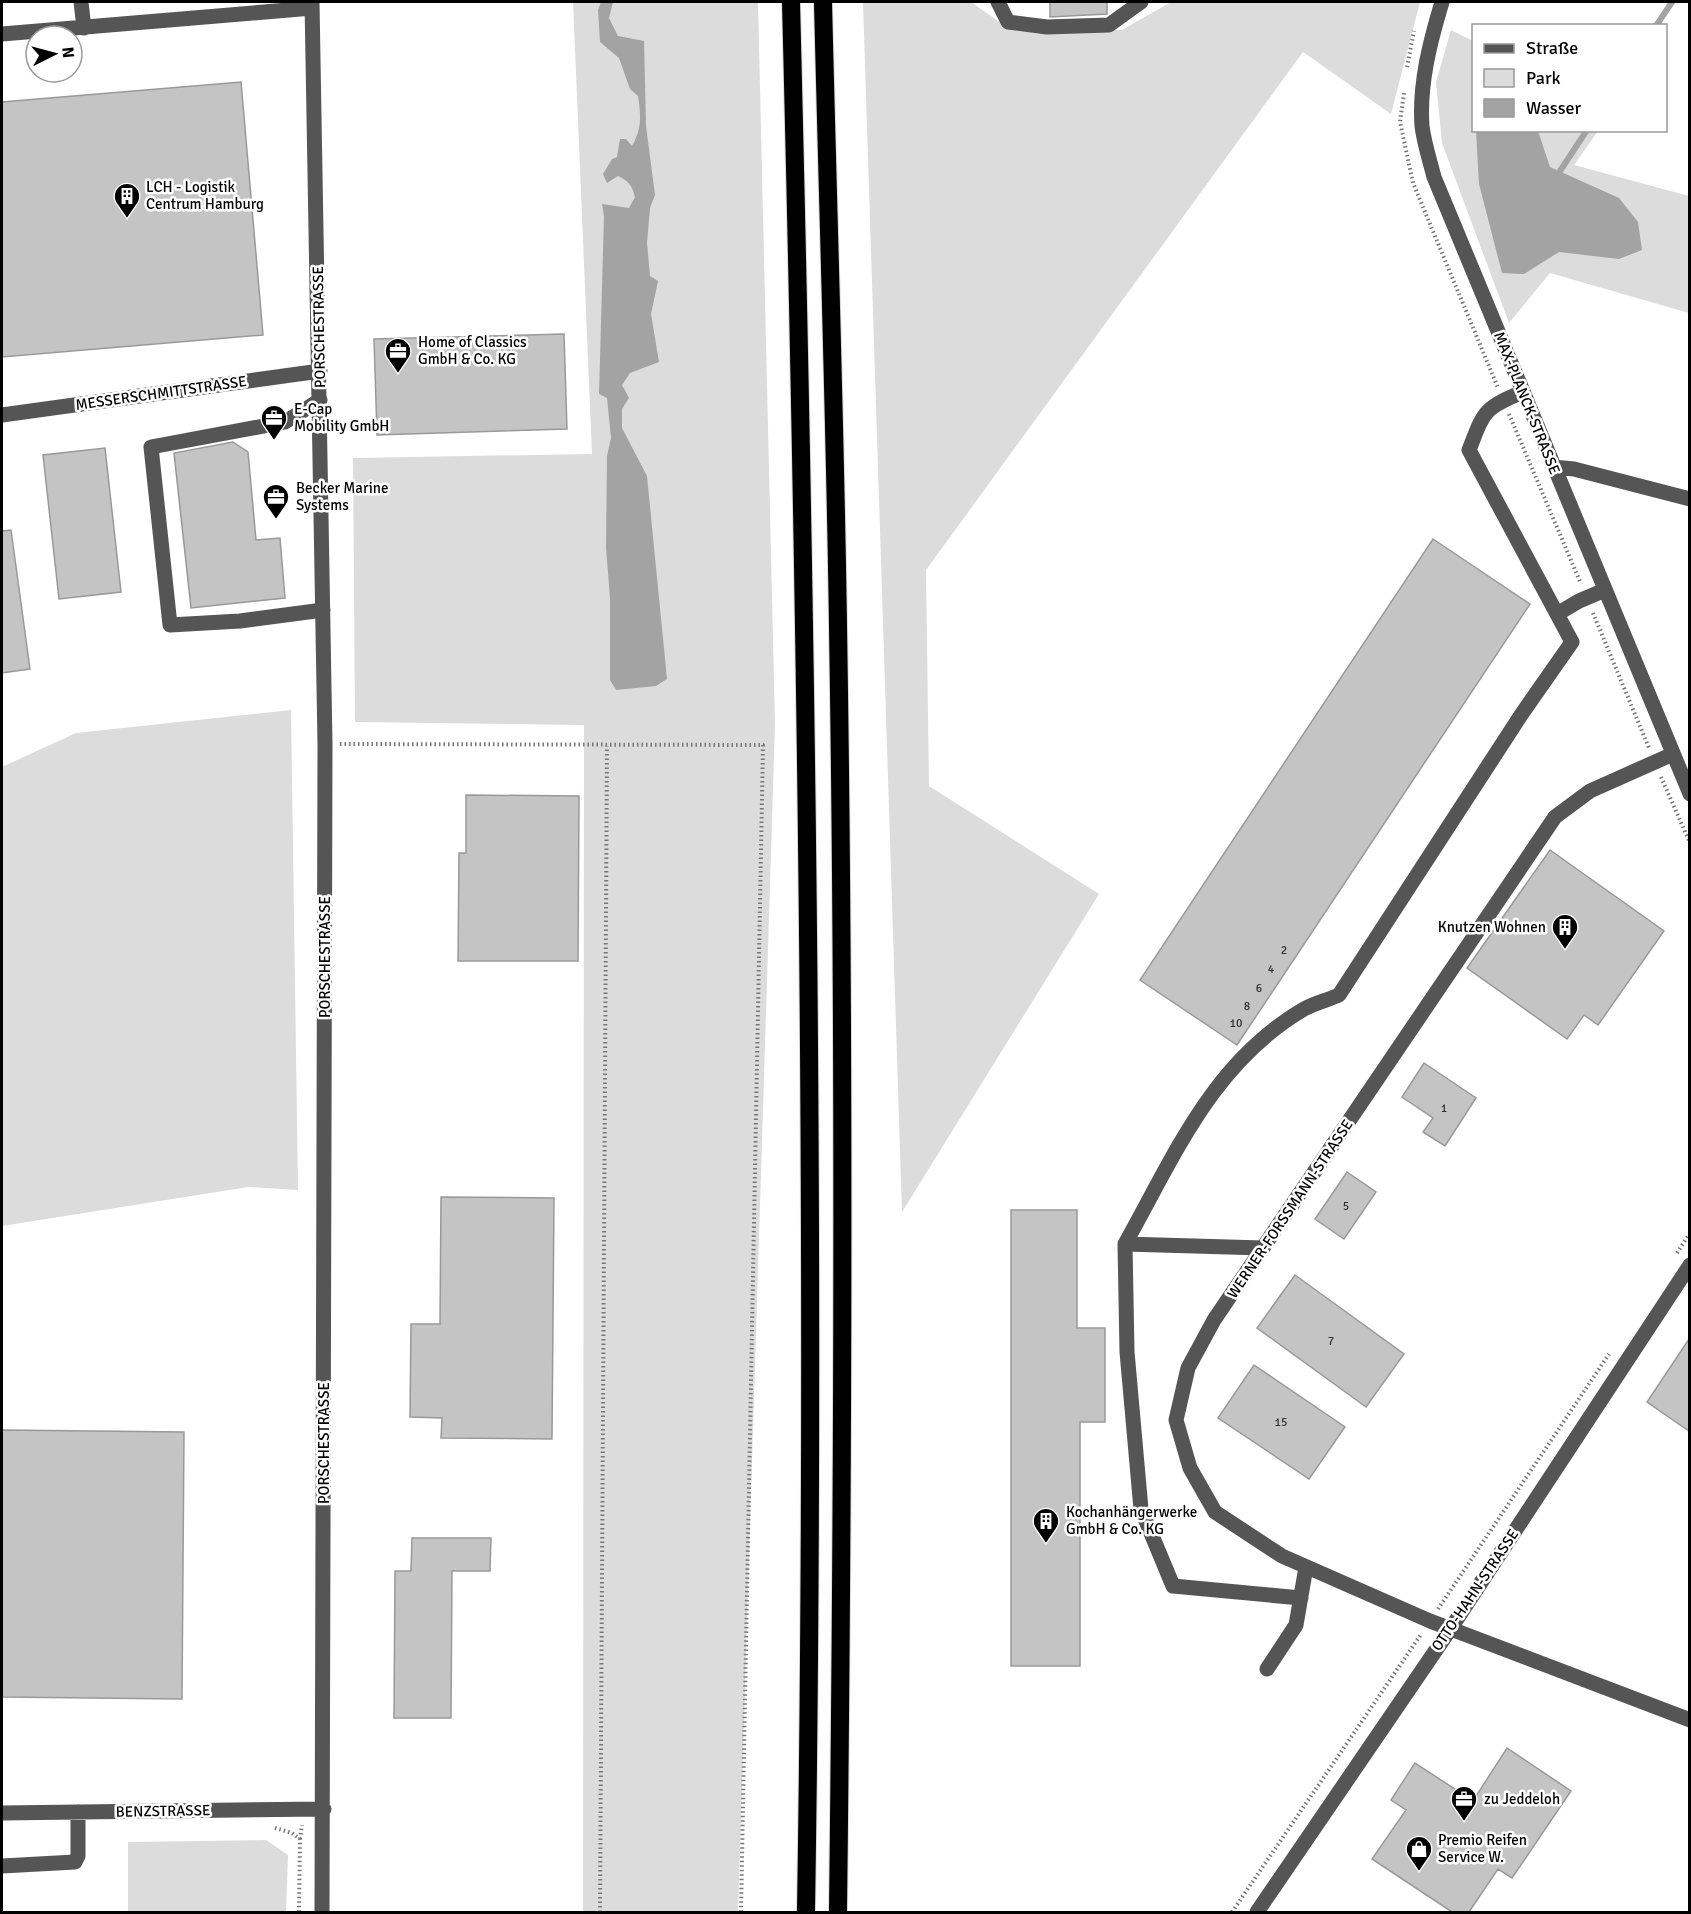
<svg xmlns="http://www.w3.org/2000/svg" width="1691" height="1914" viewBox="0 0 1691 1914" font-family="Signika,sans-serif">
<rect width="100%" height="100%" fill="#fff"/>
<!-- green -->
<path fill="#dcdcdc" d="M573 2H758L775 724 738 1912H583L584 725 355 722 353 458 592 454Z
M863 2H971L1011 30H1122L1171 2H1420L1391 114 1303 52 926 570 929 786 1099 894 902 1212Z
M1451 30 1473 41 1474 130 1598 131 1574 165 1689 196V313L1550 273 1509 323 1442 143 1436 82Z
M291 710 298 1190 248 1187 2 1226V767L76 733Z
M266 1840 288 1855 286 1912H128V1842Z"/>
<!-- water -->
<path fill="#a3a3a3" d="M601 2H613L609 18 618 36 644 41 646 126 655 195 650 208 647 243 650 276 658 281 651 314 659 362 630 373 622 385 629 398 622 409V428L647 476 667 679 656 686 616 690 610 680V598L606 548 607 456 611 438 607 398 599 394 604 216 602 204 629 208 635 197C632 186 629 181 618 176L607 183 603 174 612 159 617 157 620 139H626L632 146C642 128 641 116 638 96L630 89 619 58 600 42 598 10Z
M1476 131H1538L1550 167 1619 198 1638 222 1642 250 1619 259 1559 252 1524 274 1502 273 1479 184Z"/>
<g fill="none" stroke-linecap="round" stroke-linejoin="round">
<!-- stream -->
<path stroke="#a3a3a3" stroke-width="6" d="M1656 26 1672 2
M1560 171 1587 130"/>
</g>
<!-- building -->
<path fill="#c4c4c4" stroke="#999" stroke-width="1.5" d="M1050 2H1107V14L1050 17Z
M241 82 263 335 2 357V102Z
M564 334 567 429 377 435 374 339Z
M233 442 248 452 256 540 280 538 285 598 191 608 174 453Z
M105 448 121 592 59 599 43 455Z
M11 530 30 669 2 673V531Z
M1433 539 1530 604 1237 1045 1140 980Z
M466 795 579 796 578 961H458L459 853H466Z
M1550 850 1664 931 1598 1025 1584 1015 1567 1039 1467 968Z
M1424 1063 1476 1098 1445 1146 1423 1132 1433 1118 1402 1097Z
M1347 1172 1376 1192 1344 1239 1315 1219Z
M441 1197 554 1198 552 1439 441 1438 442 1418 410 1417 411 1324H440Z
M1011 1210H1077V1328H1105V1422H1080V1666H1011Z
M1295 1275 1404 1354 1366 1407 1257 1328Z
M1689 1339V1431L1647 1402Z
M1254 1365 1345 1427 1309 1479 1218 1418Z
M2 1430 184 1432 182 1699 2 1697Z
M412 1538H491L490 1571H452L451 1718H394L395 1571H411Z
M1507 1748 1571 1791 1512 1878 1498 1869 1469 1912H1452L1372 1859 1406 1810 1391 1800 1415 1763 1473 1801Z"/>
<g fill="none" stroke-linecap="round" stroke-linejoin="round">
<!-- highway casing -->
<g stroke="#dbdbdb" stroke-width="20">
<path id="highway" d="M791 2C807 639 816 1275 806 1912
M823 2C828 210 835 418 838 626 845 1055 843 1484 838 1912"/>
</g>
<!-- path -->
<path stroke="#777" stroke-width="4" stroke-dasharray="1.5 3" stroke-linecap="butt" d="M1407 67 1414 31
M1404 93 1400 122 1413 183 1498 388
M1509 414 1581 584
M1593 613 1649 748
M340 744 763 745 741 1912
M1661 777 1690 843
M1677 1253 1690 1233
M1438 1609 1609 1354
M275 1828 292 1833 300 1839 299 1912
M300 1839 302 1825
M600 1912 607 746
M1232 1912 1422 1633"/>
<!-- minor -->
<path stroke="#555" stroke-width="15" d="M81 2 84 28
M312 2 325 744 322 1912
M998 2 1008 22 1047 27 1109 25 1141 2
M1442 2C1430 42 1419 84 1422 126 1424 143 1430 161 1434 177L1690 794
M2 34 312 8
M320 400 285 422 151 447 170 625 240 621 323 610
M2 415 320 371
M1553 467 1574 469 1690 499
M1557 614 1579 601 1605 590
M1673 754 1590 791 1555 817 1214 1320 1188 1368 1176 1420 1190 1468 1215 1512 1282 1556 1430 1621 1690 1720
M1125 1244C1175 1155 1212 1063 1304 1009 1315 1003 1328 1000 1339 995L1521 715 1572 642 1469 450C1484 412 1483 408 1523 392
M1263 1248 1125 1244 1127 1352 1141 1509 1173 1586 1301 1598
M1267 1669 1296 1625 1306 1567
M2 1813 324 1809
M2 1866 75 1862 78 1856V1812
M1257 1912 1451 1628 1690 1265"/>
<!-- highway -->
<use href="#highway" stroke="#000" stroke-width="18"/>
</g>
<!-- icons -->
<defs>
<g id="building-pin" transform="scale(1.35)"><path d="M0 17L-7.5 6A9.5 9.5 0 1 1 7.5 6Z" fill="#000" stroke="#fff"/><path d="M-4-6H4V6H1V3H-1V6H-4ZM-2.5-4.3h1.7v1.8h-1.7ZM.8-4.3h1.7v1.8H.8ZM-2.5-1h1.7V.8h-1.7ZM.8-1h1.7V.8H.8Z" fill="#fff"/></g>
<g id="office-pin" transform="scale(1.35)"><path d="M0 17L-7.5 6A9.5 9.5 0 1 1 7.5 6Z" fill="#000" stroke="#fff"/><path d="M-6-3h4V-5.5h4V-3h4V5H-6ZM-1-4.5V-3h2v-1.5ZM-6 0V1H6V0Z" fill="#fff"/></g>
<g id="shop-pin" transform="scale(1.35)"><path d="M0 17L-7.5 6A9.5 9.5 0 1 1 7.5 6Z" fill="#000" stroke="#fff"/><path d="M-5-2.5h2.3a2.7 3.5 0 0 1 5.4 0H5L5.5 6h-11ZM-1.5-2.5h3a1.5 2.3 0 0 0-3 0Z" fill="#fff"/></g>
</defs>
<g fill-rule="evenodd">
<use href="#building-pin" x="127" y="196"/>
<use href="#office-pin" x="398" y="351"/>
<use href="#office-pin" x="274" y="418"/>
<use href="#office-pin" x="276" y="497"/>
<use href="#building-pin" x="1565" y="927"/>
<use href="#building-pin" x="1046" y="1521"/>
<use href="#office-pin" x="1464" y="1799"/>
<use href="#shop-pin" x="1419" y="1849"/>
</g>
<g text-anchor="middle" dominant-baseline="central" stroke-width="5" stroke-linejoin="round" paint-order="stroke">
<!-- number labels -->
<g font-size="12" fill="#313131">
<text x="1284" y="950">2</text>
<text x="1271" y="969">4</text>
<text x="1259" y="988">6</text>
<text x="1247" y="1006">8</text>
<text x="1236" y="1023">10</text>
<text x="1444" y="1108">1</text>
<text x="1346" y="1206">5</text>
<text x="1331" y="1341">7</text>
<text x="1281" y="1422">15</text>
</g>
<!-- poi labels -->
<g font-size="15" fill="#000" stroke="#fff" text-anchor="start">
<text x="146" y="187">LCH - Logistik<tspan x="146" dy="17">Centrum Hamburg</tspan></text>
<text x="418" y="342">Home of Classics<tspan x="418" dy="17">GmbH &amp; Co. KG</tspan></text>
<text x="294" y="409">E-Cap<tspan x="294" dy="17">Mobility GmbH</tspan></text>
<text x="296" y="488">Becker Marine<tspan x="296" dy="17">Systems</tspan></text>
<text x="1546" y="927" text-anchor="end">Knutzen Wohnen</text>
<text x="1066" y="1512">Kochanhängerwerke<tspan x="1066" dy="17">GmbH &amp; Co. KG</tspan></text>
<text x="1484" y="1799">zu Jeddeloh</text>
<text x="1438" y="1840">Premio Reifen<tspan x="1438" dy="17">Service W.</tspan></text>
</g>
<!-- street labels -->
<g font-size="15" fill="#000" stroke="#fff">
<text transform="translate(319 327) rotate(-91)">PORSCHESTRASSE</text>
<text transform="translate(161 393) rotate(-8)">MESSERSCHMITTSTRASSE</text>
<text transform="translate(1527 403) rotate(68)">MAX-PLANCK-STRASSE</text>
<text transform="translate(325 957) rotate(-90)">PORSCHESTRASSE</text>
<text transform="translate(1290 1209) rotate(-56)">WERNER-FORSSMANN-STRASSE</text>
<text transform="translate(324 1443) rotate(-90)">PORSCHESTRASSE</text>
<text transform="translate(1475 1590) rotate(-56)">OTTO-HAHN-STRASSE</text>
<text transform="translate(163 1811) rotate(-1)">BENZSTRASSE</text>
</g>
</g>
<!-- border -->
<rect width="1691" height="1914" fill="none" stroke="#000000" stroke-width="6"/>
<!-- legend -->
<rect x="1472" y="24" width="195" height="108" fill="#ffffff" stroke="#999999" stroke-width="1.5"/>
<rect x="1484" y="44" width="30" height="9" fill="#555555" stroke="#999999" stroke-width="1.5"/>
<text x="1526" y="54" font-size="18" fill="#000000">Straße</text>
<rect x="1484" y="69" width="30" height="18" fill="#dcdcdc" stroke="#999999" stroke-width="1.5"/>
<text x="1526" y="84" font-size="18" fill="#000000">Park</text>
<rect x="1484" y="99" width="30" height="18" fill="#a3a3a3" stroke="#999999" stroke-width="1.5"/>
<text x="1526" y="114" font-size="18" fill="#000000">Wasser</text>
<!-- north arrow -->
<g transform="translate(54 54) rotate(84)"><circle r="28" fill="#ffffff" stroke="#999999" stroke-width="1.5"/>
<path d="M0-4.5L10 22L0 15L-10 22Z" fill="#000000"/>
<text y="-9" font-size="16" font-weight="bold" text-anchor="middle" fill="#000000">N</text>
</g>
</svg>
